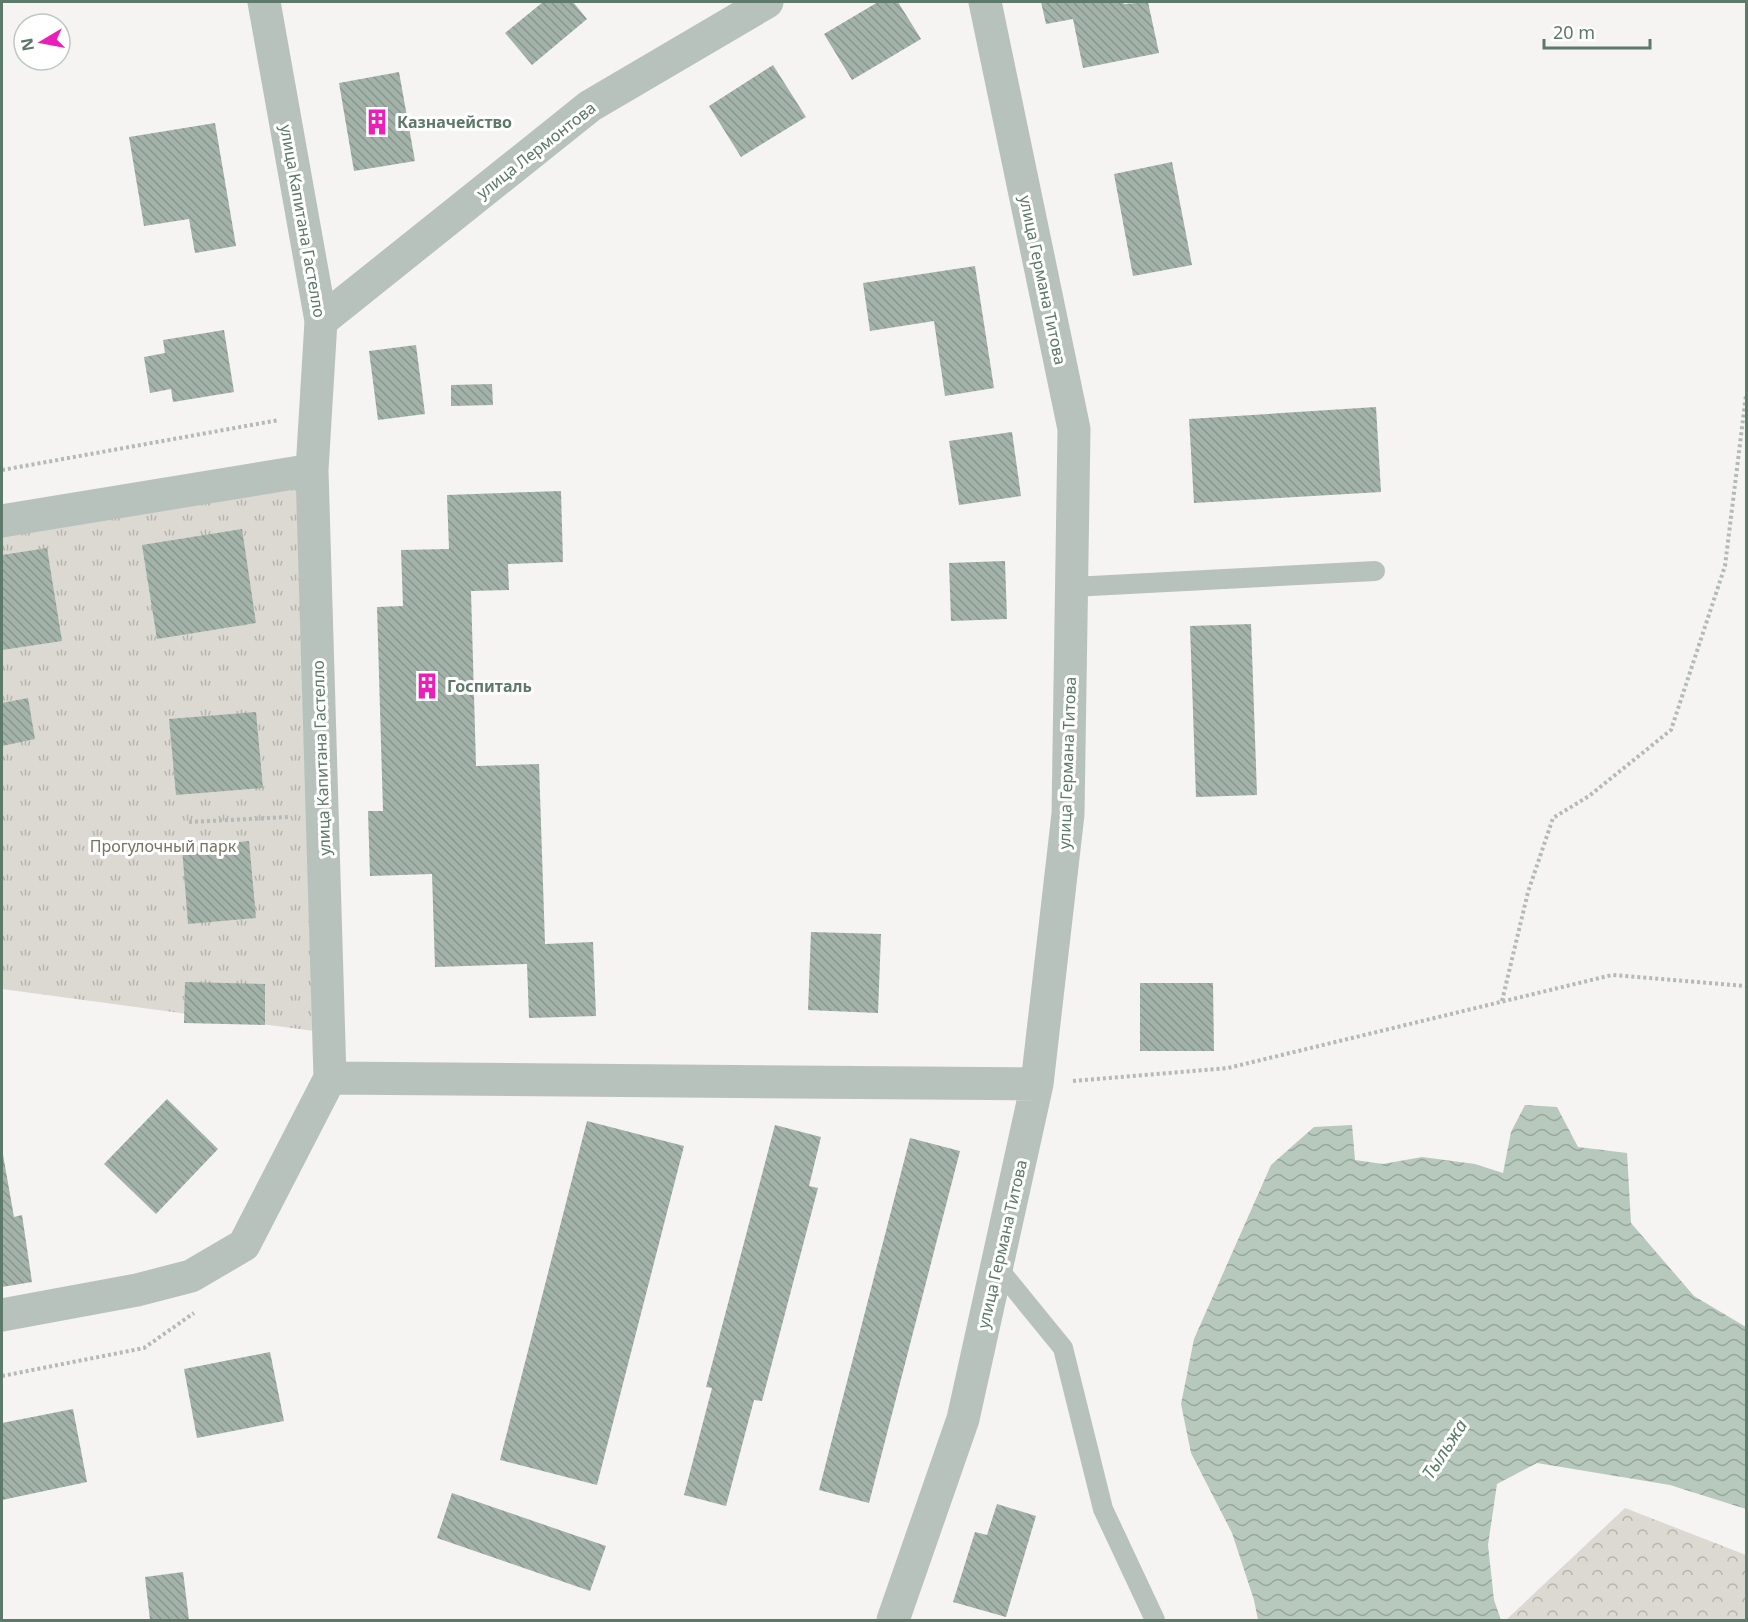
<svg xmlns="http://www.w3.org/2000/svg" width="1748" height="1622" viewBox="0 0 1748 1622" font-family="'Noto Sans',sans-serif">
<defs>
<pattern id="forest-crowns" width="20" height="18" patternUnits="userSpaceOnUse" patternTransform="scale(1.5)"><rect width="20" height="18" fill="#dcd8d2"/><path d="M2 6a3 3 0 1 1 6 0M12 15a3 3 0 1 1 6 0" fill="none" stroke="#b6b4ae"/></pattern>
<pattern id="park-tufts" width="24" height="20" patternUnits="userSpaceOnUse" patternTransform="scale(1.5)"><rect width="24" height="20" fill="#dcd8d2"/><path d="M3 7l-1-3M5 7V3M7 7l1-3M15 17l-1-3M17 17v-4M19 17l1-3" fill="none" stroke="#b6b4ae"/></pattern>
<pattern id="water-waves" width="16" height="10" patternUnits="userSpaceOnUse" patternTransform="scale(1.5)"><rect width="16" height="10" fill="#b7c8bc"/><path d="M0 5q4-4 8 0t8 0" fill="none" stroke="#98a79d"/></pattern>
<pattern id="building-back-hatch" width="6" height="6" patternUnits="userSpaceOnUse" patternTransform="scale(1.5)"><rect width="6" height="6" fill="#a3b3aa"/><path d="M-1 5l2 2M0 0l6 6M5-1l2 2" fill="none" stroke="#88968e"/></pattern>
</defs>
<rect width="100%" height="100%" fill="#f6f3f3"/>
<!-- forest -->
<path fill="url(#forest-crowns)" d="M1625 1508 1746 1555V1620H1506Z"/>
<!-- park -->
<path fill="url(#park-tufts)" d="M312 470 329 1033 2 989V521Z"/>
<!-- water -->
<path fill="url(#water-waves)" d="M1525 1105 1557 1107 1578 1147 1627 1153 1631 1223 1694 1296 1746 1327V1509L1670 1485 1537 1463 1497 1484 1488 1545 1494 1600 1501 1620H1258L1254 1600 1232 1533 1191 1453 1181 1404 1194 1339 1271 1165 1314 1127 1352 1125 1355 1160 1383 1164 1422 1157 1475 1164 1503 1173 1511 1132Z"/>
<!-- building -->
<path fill="url(#building-back-hatch)" d="M543 2H573L587 19 532 65 505 33Z
M878 2H898L921 39 852 80 824 34Z
M1041 2H1123L1124 4 1148 2 1159 53 1083 68 1073 19 1046 24Z
M773 65 806 117 741 157 709 106Z
M399 72 415 161 354 171 339 83Z
M215 123 236 246 195 253 189 219 144 226 129 137Z
M1172 162 1192 265 1133 276 1114 174Z
M975 266 994 388 945 396 934 321 870 331 863 283Z
M224 330 234 392 173 402 171 389 150 393 144 357 165 353 163 340Z
M416 345 425 414 378 420 369 351Z
M492 384 493 405 451 406V385Z
M1376 407 1381 492 1194 503 1189 419Z
M1012 432 1021 496 959 505 949 441Z
M561 491 563 562 508 564 509 590 471 591 476 766 539 764 545 944 593 942 596 1016 529 1018 527 964 435 967 432 874 370 876 368 811H383L377 607 403 606 401 550 449 549 447 495Z
M242 529 256 623 157 639 142 545Z
M47 548 62 641 2 650V555Z
M1005 561 1007 619 951 621 949 563Z
M1251 624 1257 795 1196 797 1190 626Z
M28 698 35 739 2 746V703Z
M256 712 263 788 176 795 169 719Z
M249 841 256 918 188 924 182 848Z
M811 932 881 934 878 1013 808 1010Z
M185 982 265 984V1025L184 1023Z
M1140 983H1213L1214 1051H1140Z
M167 1099 218 1149 156 1214 104 1164Z
M587 1121 684 1146 597 1485 500 1460Z
M775 1125 821 1137 809 1186 818 1188 762 1401 754 1400 726 1506 684 1495 712 1388 706 1387Z
M910 1138 960 1151 869 1503 819 1490Z
M2 1149 14 1217 22 1215 32 1282 2 1287Z
M270 1352 284 1421 197 1438 184 1369Z
M73 1409 87 1482 2 1500V1423Z
M452 1493 606 1546 590 1591 437 1538Z
M997 1504 1036 1516 1006 1617 953 1602 975 1532 987 1535Z
M183 1572 189 1620H150L145 1577Z"/>
<g fill="none" stroke-linecap="round" stroke-linejoin="round">
<!-- path -->
<path stroke="#b3bbb7" stroke-width="4" stroke-dasharray="3 3" stroke-linecap="butt" d="M2 470 279 420
M189 822 289 817
M1502 1001 1528 892 1553 818 1589 796 1671 730 1725 566 1746 395
M1073 1081 1228 1068 1612 975 1746 986
M2 1376 144 1348 194 1313"/>
<!-- lane -->
<path stroke="#b8c2bc" stroke-width="20" d="M1072 587 1375 571
M997 1267 1063 1348 1103 1509 1155 1620"/>
<!-- street -->
<path stroke="#b8c2bc" stroke-width="33" d="M321 321 590 106 767 2
M2 521 312 470
M330 1078 1037 1084
M2 1315 137 1290 191 1276 244 1245 330 1078 312 470 321 321 264 2
M893 1620 963 1419 1037 1084 1068 814 1074 429 985 2"/>
</g>
<!-- icons -->
<defs>
<g id="building-bare" transform="scale(2.07)"><path d="M-4-6H4V6H1V3H-1V6H-4ZM-2.5-4.3h1.7v1.8h-1.7ZM.8-4.3h1.7v1.8H.8ZM-2.5-1h1.7V.8h-1.7ZM.8-1h1.7V.8H.8Z" fill="#ec1db8" stroke="#fff" stroke-width="2.5" paint-order="stroke"/></g>
</defs>
<g fill-rule="evenodd">
<use href="#building-bare" x="377" y="122"/>
<use href="#building-bare" x="427" y="686"/>
</g>
<g text-anchor="middle" dominant-baseline="central" stroke-width="6" stroke-linejoin="round" paint-order="stroke">
<!-- poi labels -->
<g font-size="16" font-weight="bold" fill="#5c7969" stroke="#fff" text-anchor="start">
<text x="397" y="122">Казначейство</text>
<text x="447" y="686">Госпиталь</text>
</g>
<!-- street labels -->
<g font-size="16" fill="#5c7969" stroke="#fff">
<text transform="translate(536 150) rotate(-38)">улица Лермонтова</text>
<text transform="translate(303 221) rotate(80)">улица Капитана Гастелло</text>
<text transform="translate(1043 280) rotate(78)">улица Германа Титова</text>
<text transform="translate(321 758) rotate(-92)">улица Капитана Гастелло</text>
<text transform="translate(1067 763) rotate(-88)">улица Германа Титова</text>
<text transform="translate(1002 1244) rotate(-77)">улица Германа Титова</text>
</g>
<!-- park labels -->
<g font-size="16" fill="#77735f" stroke="#fff">
<text x="163" y="846">Прогулочный парк</text>
</g>
<!-- water labels -->
<g font-size="18" font-style="italic" fill="#5a7b64" stroke="#fff">
<text transform="translate(1444 1449) rotate(-57)">Тыльжа</text>
</g>
</g>
<!-- border -->
<rect width="1748" height="1622" fill="none" stroke="#5c7969" stroke-width="6"/>
<!-- north arrow -->
<g transform="translate(42 42) rotate(260)"><circle r="28" fill="#ffffff" stroke="#bec9c3" stroke-width="1.5"/>
<path d="M0-4.5L10 22L0 15L-10 22Z" fill="#ec1db8"/>
<text y="-9" font-size="16" font-weight="bold" text-anchor="middle" fill="#5c7969">N</text>
</g>
<!-- scale -->
<path d="M1544 39v9h106v-9" fill="none" stroke="#5c7969" stroke-width="3"/>
<text x="1553" y="39" font-size="18" fill="#5c7969" stroke="#ffffff" stroke-width="4.5" paint-order="stroke">20 m</text>
</svg>
